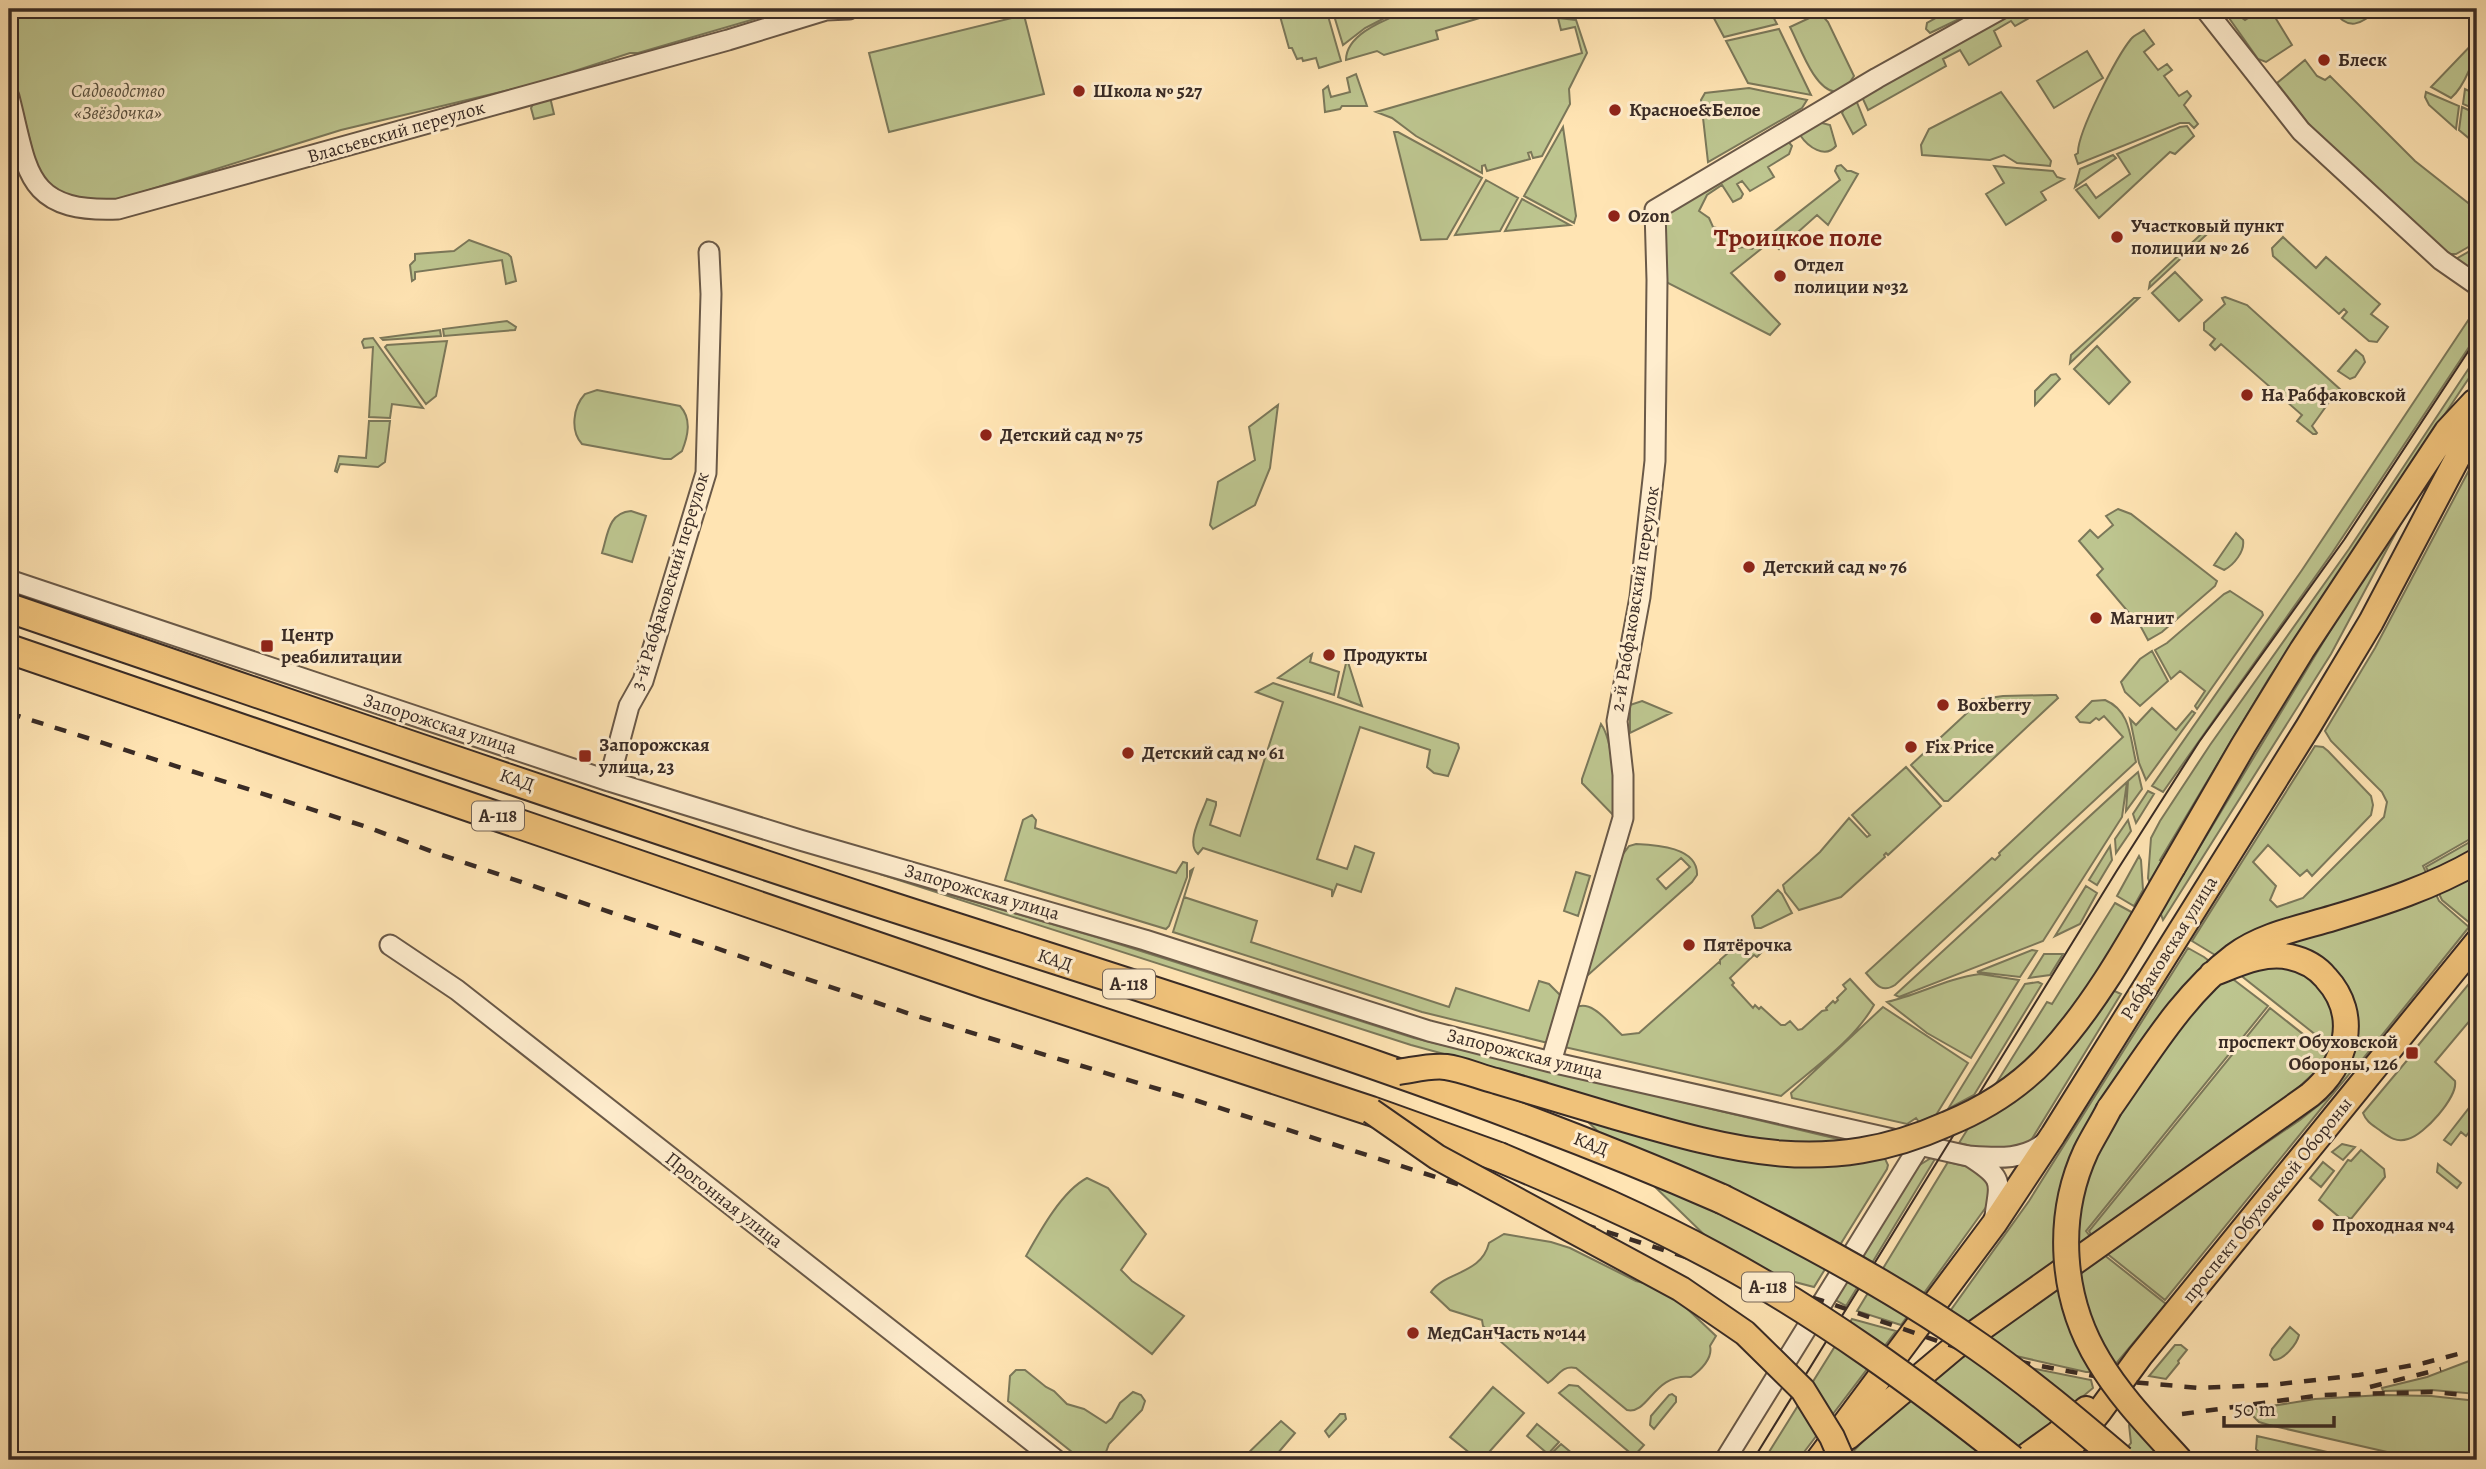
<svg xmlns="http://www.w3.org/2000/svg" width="2486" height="1469" viewBox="0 0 2486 1469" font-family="Alegreya,serif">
<rect width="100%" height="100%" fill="#ffe4b3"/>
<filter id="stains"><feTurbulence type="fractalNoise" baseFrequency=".00286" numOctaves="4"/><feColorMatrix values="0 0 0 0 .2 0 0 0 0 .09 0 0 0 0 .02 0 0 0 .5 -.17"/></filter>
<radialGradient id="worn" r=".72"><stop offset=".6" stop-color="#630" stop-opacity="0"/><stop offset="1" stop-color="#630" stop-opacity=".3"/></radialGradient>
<!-- green -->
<path fill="#bdc58f" stroke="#7b785a" stroke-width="2" fill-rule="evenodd" d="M9 9H789L638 53H630L538 83 341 130 107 203C74 197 52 198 36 165L9 56Z
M1278 9H1326L1341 61 1319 68 1316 58 1303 61 1302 58 1297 59 1292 48H1289Z
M1332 9H1402L1365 28 1343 45Z
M1411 9H1510L1436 31 1438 39 1384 55 1377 51 1346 60C1346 32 1391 18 1411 9Z
M1709 9H1769L1777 24 1724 37Z
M1952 9H1980L1930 33 1926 29 1927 23Z
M2016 9H2045L2015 26 2011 21 1994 31 2001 46 1969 65 1960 50 1943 59 1946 66 1868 110 1862 97Z
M2262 9H2270L2292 45 2266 62 2258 59 2229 18 2235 13 2245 20Z
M2332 9H2378C2361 25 2348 32 2332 9Z
M1820 13 1828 22 1854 76 1848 85 1836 92C1814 90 1800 46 1790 27Z
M1024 15 1044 94 889 132 869 53Z
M1558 18 1576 20 1587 53 1569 89 1570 104 1542 156 1533 158 1531 152 1528 153 1530 159 1487 171 1485 165 1482 166V173L1416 136 1392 118 1376 112 1582 53 1575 27 1561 30Z
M1779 29 1811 95 1748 83 1726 41Z
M2144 30 2154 44 2144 52 2158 70 2167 64 2172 70 2164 76 2179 96 2187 91 2191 96 2184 105 2198 124 2194 128 2189 123H2180L2078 164 2075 155 2078 153C2077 133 2117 56 2131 39 2134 35 2140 33 2144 30Z
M2477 39C2477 56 2464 87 2451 98L2431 87Z
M2087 51 2103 78 2054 108 2037 81Z
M2305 60 2317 76 2325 80 2330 76 2415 161 2477 210V242L2456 254H2448L2318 136 2277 83Z
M1356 74 1367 106H1342L1340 109 1325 112 1323 90 1328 86 1331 97 1350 92 1347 78Z
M2477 85V110L2463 104 2465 89 2471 92Z
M1749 88 1807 100 1802 108 1708 162 1701 100 1705 93Z
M2001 92 2051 161 2050 166 2017 163 2004 155 1990 160 1922 155 1921 145 1929 129Z
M2426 92 2459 106 2456 129 2429 105 2425 97Z
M550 97 554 114 534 119 531 108 533 104Z
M1856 100 1866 125 1853 134 1842 113 1845 107Z
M2462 107 2477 114V145L2459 130Z
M1818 122 1830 125 1836 146C1825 159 1808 147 1800 135Z
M2187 126 2194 136 2175 154 2170 152 2099 218 2076 190 2086 184 2096 198 2130 174 2117 154 2180 127Z
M1563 127 1576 216 1574 223 1524 196Z
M1394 132H1398L1482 178 1447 239 1421 240Z
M1787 140 1792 146 1789 154 1768 167 1774 177 1750 191 1742 181 1737 184 1743 194 1741 198 1733 202 1722 185 1707 195 1699 211 1709 218 1713 227C1726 230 1730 236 1736 248L1745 247 1752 249 1840 180 1835 171 1837 166 1841 165 1847 171H1851L1858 174 1828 225 1817 215 1779 249 1771 241 1731 273 1780 324 1770 335 1662 280 1663 212Z
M2113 155 2116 158 2075 187 2080 169Z
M1994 166 2053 171 2057 177 2064 179 2041 192 2046 200 2006 225 1986 194 2004 183Z
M1486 180 1518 198 1500 231 1455 235Z
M1522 199 1570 225 1505 231Z
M2214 222 2219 223 2149 288 2150 282Z
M2283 237 2316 268 2326 257 2380 304 2371 314 2388 327 2377 342 2369 341 2342 318 2347 312 2344 309 2339 314 2273 256 2272 248Z
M469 240 508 254 511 257 516 281 506 284 502 260 415 272V279L412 281 410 265 415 260V254L454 251Z
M2477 247V276L2454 260Z
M2175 272 2202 300 2179 321 2152 293Z
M2225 297 2247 305 2342 391 2341 399 2337 401 2332 398 2312 426 2317 433 2316 434H2313L2297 421 2302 415 2221 344 2215 350 2210 345 2215 339 2204 330V323L2225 304 2222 298Z
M2134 298H2139L2070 363 2071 355Z
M2477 307V335L2332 553 2163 792 2152 786 2302 570Z
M507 321 516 327 515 330 444 336 443 329Z
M440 330 441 336 383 340 381 338Z
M373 338 423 408 392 404 390 418 369 417 373 347 364 348 362 342 364 339Z
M447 341 436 396 426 404 385 347 387 345Z
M2097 346 2130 382 2109 404 2074 369Z
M2356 350 2363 356 2365 362 2355 377 2350 379 2338 371Z
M2477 356V366L2269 678 2160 860 2184 873 2345 606 2401 523 2331 654 2163 920 2148 878 2151 838 2160 821 2210 745 2349 549Z
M2056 374 2060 379 2035 405V391L2051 375Z
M597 390 680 406C692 419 688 436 682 451L671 459H664L582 444C570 431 573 407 585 394Z
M1278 405 1270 468 1255 505 1213 529 1210 525 1218 482 1255 460 1249 427Z
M369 421H390L385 462 378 467 340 464 337 472 335 471 339 456 366 458Z
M2477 455V835L2423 866 2439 901 2469 927 2358 1065 2355 1066 2215 955 2192 941 2315 746 2323 747 2328 751 2371 796 2373 805 2371 815 2312 876 2307 870 2300 876 2268 845 2253 862 2276 886 2270 900 2277 907 2303 898 2384 817 2387 802 2382 792 2331 741 2325 731 2375 648Z
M2118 509 2131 514 2217 581 2215 586 2162 632 2148 640 2141 627 2097 575 2103 569 2079 541 2090 530 2098 538 2113 525 2106 516Z
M631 511 646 516 632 562 602 553C608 534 608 513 631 511Z
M2236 533 2243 540C2245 551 2234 565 2224 570L2214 565Z
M2230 591 2262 612 2263 615 2197 709 2195 706 2205 691 2180 671 2171 679 2155 650 2167 643 2224 594Z
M2152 651 2168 681 2140 706 2125 692 2121 682 2140 659Z
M1312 654 1310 662 1339 672 1334 695 1278 678Z
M1347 659 1362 706 1338 697Z
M1273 683 1458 744 1459 748 1448 776 1434 773 1427 767 1430 750 1360 727 1317 859 1347 869 1355 846 1374 853 1361 892 1337 884 1332 897V890L1203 848 1198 854C1185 843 1202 814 1207 799L1216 802V805L1210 825 1240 836 1283 702 1256 692Z
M2050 695H2056L2058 698 1948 801H1944L1911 765 1982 699 2003 696Z
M2105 700C2131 711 2130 738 2136 762L1895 985C1881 994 1875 983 1866 973L1992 858 1995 860 2000 855 1999 853 2123 737 2104 716 2099 720 2096 718 2090 723 2080 722 2076 717 2092 701Z
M1642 701 1671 713 1630 733V705Z
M2152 708 2176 730 2192 711 2195 713 2146 780 2139 763 2130 719 2136 725Z
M1601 724C1614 742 1615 795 1616 818L1582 783V779Z
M1906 767 1941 806 1888 855 1886 853 1884 855 1885 857 1841 897 1799 910 1785 892 1783 885 1820 852 1849 818 1867 837 1870 835 1852 815Z
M2138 772 2142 789 2126 811 2128 781Z
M2127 782 2122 817 2043 941 1899 997 1895 995Z
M2148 791 2154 794 2136 823 2133 814Z
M1032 815 1036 820 1035 828 1176 873 1183 862 1187 863V877L1169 926 1166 929 1005 880 1023 820Z
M2128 820 2131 831 2116 853 2115 839Z
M2477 838V917L2471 924 2442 900 2426 867Z
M1636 844C1656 845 1698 847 1697 875L1692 882 1588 975H1585L1618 861 1629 846ZM1681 858 1690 867 1666 889 1657 879Z
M2110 846 2112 860 2097 885 2089 880Z
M2139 856 2141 860 2143 890 2134 906 2117 896Z
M1193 869 1184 897 1257 921 1251 942 1449 1007 1456 988 1529 1011 1539 981 1549 984 1560 995V1003L1548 1043 1422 1012 1173 932 1190 878V871Z
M1576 872 1590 876 1578 916 1564 911Z
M880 874 1103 939 1414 1038 1842 1140 1878 1144 1888 1165 1887 1169 1814 1287 1741 1268 1720 1250 1547 1082 1411 1045Z
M2086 886 2097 893 2080 924 2055 936Z
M1778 890 1782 894 1792 913 1761 928H1755L1752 916Z
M2115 903 2146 920 2108 988 2121 994 2030 1142C2011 1159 1981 1148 1959 1143L2047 1002 2052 1004Z
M1744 941 1766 948 1757 957 1754 955 1730 978 1734 983 1732 985 1753 1008 1755 1005 1759 1009 1761 1007 1781 1025H1785L1790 1021 1798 1030 1802 1029 1822 1011 1827 1010 1826 1008 1833 1001 1835 1003 1838 1000 1837 998 1846 989 1843 985 1850 979 1874 1005C1853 1042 1812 1069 1781 1096L1560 1046 1575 1008C1592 998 1610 1025 1622 1035L1639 1033 1719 962 1720 963V960L1738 944Z
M2188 948 2204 957 2268 1006 2086 1231 2092 1239 1957 1338 1938 1328 2029 1201Z
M2032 950 2037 951 2020 977 1977 972Z
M2044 954H2063L2050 975 2029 978Z
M1980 974 2019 980 1971 1058 1927 1033 1887 1002C1918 995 1948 978 1980 974Z
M2477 974V1012L2435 1062 2455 1081C2458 1097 2424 1135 2408 1139 2395 1143 2388 1136 2378 1129 2371 1124 2366 1121 2363 1113L2409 1058 2411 1059 2418 1050 2416 1048Z
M2038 982 2042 984 1974 1095 1948 1109 2025 984Z
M1883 1007 1968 1063 1936 1115 1919 1122 1916 1118 1907 1124 1792 1098 1791 1093Z
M2270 1008 2351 1072 2165 1300 2105 1252 2300 1120 2325 1100 2337 1086 2316 1071 2286 1099 2092 1236 2089 1231Z
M2469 1108 2477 1114V1122L2466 1136 2461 1132 2451 1145 2444 1140Z
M2342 1144 2355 1147 2343 1160 2332 1152Z
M2361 1150 2384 1169 2385 1177 2351 1219 2347 1217 2344 1221 2319 1200 2348 1160 2351 1161Z
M1931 1158 1935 1159 1846 1306 1835 1300 1918 1166Z
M1948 1162 1978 1169 1991 1180 1989 1203 1901 1325 1857 1311Z
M2323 1162 2334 1171 2321 1187 2310 1178Z
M2438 1164 2461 1183 2457 1188 2437 1172Z
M1087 1178 1108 1188 1146 1234 1121 1270 1132 1281 1184 1316 1152 1354 1026 1256C1040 1231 1062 1191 1087 1178Z
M1504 1234 1551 1242 1570 1248 1636 1281 1652 1285 1678 1300 1716 1336 1710 1346C1713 1358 1701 1370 1691 1377 1653 1373 1649 1415 1627 1410L1576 1368C1561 1365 1559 1376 1548 1383L1483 1326 1482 1320 1450 1310 1431 1292C1445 1271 1481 1275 1489 1243Z
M2103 1254 2166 1304 2109 1372H2086L1972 1346Z
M1852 1319 1896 1331 1798 1460H1764Z
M2290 1327 2299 1335C2297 1344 2284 1360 2274 1360L2270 1355 2272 1349Z
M2175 1345H2181L2187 1350 2178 1361 2179 1363 2166 1379 2149 1376Z
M1961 1354 2091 1380 2093 1388 2031 1440 1997 1460H1845L1885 1418Z
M2477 1358V1394L2432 1390 2383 1391 2382 1388 2427 1377Z
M1016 1370H1025L1046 1387 1054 1391 1067 1404 1084 1409 1106 1423 1112 1418 1120 1403 1133 1392 1141 1395 1145 1401 1142 1410 1109 1444 1103 1460H1082L1008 1401 1010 1376Z
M1569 1385 1578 1386 1644 1445 1634 1456 1559 1393Z
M1493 1387 1524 1413 1482 1460H1475L1476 1458 1450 1437Z
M1672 1394 1676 1397V1402L1654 1429 1650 1425 1651 1416 1669 1395Z
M2382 1395 2431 1396 2477 1401V1460H2422L2269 1425 2259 1422 2247 1410 2315 1399Z
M1340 1414H1345L1346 1419 1329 1437 1325 1431Z
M2134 1420 2174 1460H2117L2131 1443 2129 1425Z
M1281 1421 1295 1433 1272 1460H1241Z
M1537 1424 1559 1442 1548 1454 1527 1436Z
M2257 1436 2362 1460H2266L2256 1449Z
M1561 1444 1579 1459V1460H1571L1566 1456 1562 1460 1553 1452Z"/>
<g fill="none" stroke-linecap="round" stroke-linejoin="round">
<!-- minor casing -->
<g stroke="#6a5948" stroke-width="23">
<path id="minor" d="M2205 9 2301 131 2441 260 2477 285
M9 97C28 170 24 213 118 209L728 40 826 10 849 9
M9 580 609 781 800 840 1145 940 1429 1031 1551 1062 1968 1156C1996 1158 2025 1161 2047 1141
M609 781 629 706 643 681 706 473 711 294 709 252
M390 945 457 990 1056 1460
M1551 1062 1623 818V775L1617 721 1640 597 1655 461 1657 280 1655 210 1877 78 2001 9
M1969 1156C2007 1180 1999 1182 1994 1223
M1725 1460 1920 1145"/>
</g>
<!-- major casing -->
<g stroke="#392b25" stroke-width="28">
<path id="major" d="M2173 867 2243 746 2302 650 2447 431 2474 402
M2109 1109C2146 1057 2182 995 2234 956 2262 935 2300 928 2333 918 2383 903 2432 887 2477 861
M1848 1437 1955 1347 2310 1095C2346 1065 2361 1016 2326 978 2317 967 2304 960 2290 957 2263 951 2236 965 2212 974
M1818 1460 1994 1224 2053 1135 2308 727 2371 622 2458 457 2477 410
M2021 1460 2057 1434 2086 1409
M2060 1460 2099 1412 2140 1356 2477 942"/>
</g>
<!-- highway casing -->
<g stroke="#392b25" stroke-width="32">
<path id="highway" d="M9 608C299 707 589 808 880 903 1163 995 1449 1080 1722 1199
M9 649 986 984 1371 1111 1499 1157"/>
</g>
<!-- minor -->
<use href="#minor" stroke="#ffedce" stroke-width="19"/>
<!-- major -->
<use href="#major" stroke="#f0c27a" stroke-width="24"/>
<!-- highway -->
<use href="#highway" stroke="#f0c27a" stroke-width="28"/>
<!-- tram -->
<path stroke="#392b25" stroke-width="2" d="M1753 1460 2116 872 2199 742 2344 540 2477 338"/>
<!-- rail -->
<path stroke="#392b25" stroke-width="4.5" stroke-dasharray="12 12" stroke-linecap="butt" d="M9 713 367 827 433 852 913 1015 1198 1101 1823 1301 1955 1347 2035 1365 2121 1381 2199 1388 2271 1385 2359 1375 2424 1363 2477 1349
M2370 1387 2441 1369
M2182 1414 2322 1395 2432 1392 2477 1396"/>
<!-- major-bridge casing -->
<g stroke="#392b25" stroke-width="28" stroke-linecap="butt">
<path id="major-bridge" d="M1398 1072C1413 1070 1431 1065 1446 1067 1462 1069 1480 1077 1496 1081 1535 1093 1574 1104 1613 1116 1734 1151 1826 1178 1947 1124 1984 1109 2020 1086 2047 1057 2099 1001 2135 932 2173 867
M2109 1109C2102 1123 2093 1137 2086 1151 2055 1218 2061 1299 2099 1361 2121 1398 2152 1429 2180 1460
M1371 1111 1437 1157 1681 1289 1745 1333 1803 1390 1832 1437 1842 1460"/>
</g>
<!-- highway-bridge casing -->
<g stroke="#392b25" stroke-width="32" stroke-linecap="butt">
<path id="highway-bridge" d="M1499 1157C1572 1188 1645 1219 1715 1257 1821 1314 1918 1385 2012 1460
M1722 1199C1811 1243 1898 1290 1979 1347 2029 1382 2075 1421 2121 1460"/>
</g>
<!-- major-bridge -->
<use href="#major-bridge" stroke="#f0c27a" stroke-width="24"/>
<!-- highway-bridge -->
<use href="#highway-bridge" stroke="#f0c27a" stroke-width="28"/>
</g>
<!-- markers -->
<g fill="#8f2418" stroke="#ffedce" stroke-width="2.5">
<circle cx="2324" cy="60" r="7"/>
<circle cx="1079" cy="91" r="7"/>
<circle cx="1615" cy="110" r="7"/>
<circle cx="1614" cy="216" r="7"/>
<circle cx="2117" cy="237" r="7"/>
<circle cx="1780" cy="276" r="7"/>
<circle cx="2247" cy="395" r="7"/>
<circle cx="986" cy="435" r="7"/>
<circle cx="1749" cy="567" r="7"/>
<circle cx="2096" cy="618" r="7"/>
<rect x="260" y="639" width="14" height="14" rx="3.5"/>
<circle cx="1329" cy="655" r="7"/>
<circle cx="1943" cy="705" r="7"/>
<circle cx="1911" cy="747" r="7"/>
<circle cx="1128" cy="753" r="7"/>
<rect x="578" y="749" width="14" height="14" rx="3.5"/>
<circle cx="1689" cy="945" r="7"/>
<rect x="2405" y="1046" width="14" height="14" rx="3.5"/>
<circle cx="2318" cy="1225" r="7"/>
<circle cx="1413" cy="1333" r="7"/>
</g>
<g text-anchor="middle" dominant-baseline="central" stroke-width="6" stroke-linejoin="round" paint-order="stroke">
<!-- shield labels -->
<g fill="#ffedce" stroke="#746558" stroke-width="2">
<rect x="472" y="801.5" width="52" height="29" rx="5"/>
<rect x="1103" y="969.5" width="52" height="29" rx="5"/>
<rect x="1742" y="1272.5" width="52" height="29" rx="5"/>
</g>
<g font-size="18" font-weight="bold" fill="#392b25">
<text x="498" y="816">А-118</text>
<text x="1129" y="984">А-118</text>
<text x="1768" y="1287">А-118</text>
</g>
<!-- poi labels -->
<g font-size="19" font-weight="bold" fill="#392b25" stroke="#ffedce" text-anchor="start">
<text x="2338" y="60">Блеск</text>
<text x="1093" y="91">Школа № 527</text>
<text x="1629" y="110">Красное&amp;Белое</text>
<text x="1628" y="216">Ozon</text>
<text x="2131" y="226">Участковый пункт<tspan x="2131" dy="22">полиции № 26</tspan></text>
<text x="1794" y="265">Отдел<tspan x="1794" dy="22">полиции №32</tspan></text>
<text x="2261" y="395">На Рабфаковской</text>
<text x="1000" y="435">Детский сад № 75</text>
<text x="1763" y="567">Детский сад № 76</text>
<text x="2110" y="618">Магнит</text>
<text x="281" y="635">Центр<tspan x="281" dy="22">реабилитации</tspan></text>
<text x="1343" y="655">Продукты</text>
<text x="1957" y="705">Boxberry</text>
<text x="599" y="745">Запорожская<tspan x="599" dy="22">улица, 23</tspan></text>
<text x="1925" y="747">Fix Price</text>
<text x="1142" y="753">Детский сад № 61</text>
<text x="1703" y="945">Пятёрочка</text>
<text x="2398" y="1042" text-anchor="end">проспект Обуховской<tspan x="2398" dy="22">Обороны, 126</tspan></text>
<text x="2332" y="1225">Проходная №4</text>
<text x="1427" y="1333">МедСанЧасть №144</text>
</g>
<!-- park labels -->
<g font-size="19" font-style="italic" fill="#5a5240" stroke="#ffedce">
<text x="118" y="91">Садоводство<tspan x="118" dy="22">«Звёздочка»</tspan></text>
</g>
<!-- street labels -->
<g font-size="19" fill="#392b25" stroke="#ffedce">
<text transform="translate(396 132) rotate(-16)">Власьевский переулок</text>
<text transform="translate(670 581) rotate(-73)">3-й Рабфаковский переулок</text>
<text transform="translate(1635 599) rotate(-81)">2-й Рабфаковский переулок</text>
<text transform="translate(440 724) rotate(18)">Запорожская улица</text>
<text transform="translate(517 780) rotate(19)">КАД</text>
<text transform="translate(982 892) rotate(16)">Запорожская улица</text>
<text transform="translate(2169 948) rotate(-58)">Рабфаковская улица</text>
<text transform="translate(1055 960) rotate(18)">КАД</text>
<text transform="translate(1525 1054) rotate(14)">Запорожская улица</text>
<text transform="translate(1591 1144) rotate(21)">КАД</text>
<text transform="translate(724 1200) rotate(38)">Прогонная улица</text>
<text transform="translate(2267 1200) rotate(-51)">проспект Обуховской Обороны</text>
</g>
<!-- district labels -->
<g font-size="26" font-weight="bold" fill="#7a1f14" stroke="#ffedce">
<text x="1798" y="237">Троицкое поле</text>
</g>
</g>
<!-- margin -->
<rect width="2486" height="1469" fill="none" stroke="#ffe4b3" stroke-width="35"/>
<rect x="10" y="10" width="2465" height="1448" fill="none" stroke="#392b25" stroke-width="3.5"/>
<rect x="18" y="18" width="2451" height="1434" fill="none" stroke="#392b25" stroke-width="2"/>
<!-- scale -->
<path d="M2224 1416v10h110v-10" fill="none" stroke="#392b25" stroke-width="3.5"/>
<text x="2234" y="1416" font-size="21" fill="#392b25" stroke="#ffedce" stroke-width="5" paint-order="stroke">50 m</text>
<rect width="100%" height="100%" filter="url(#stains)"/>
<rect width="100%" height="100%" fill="url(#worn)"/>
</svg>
